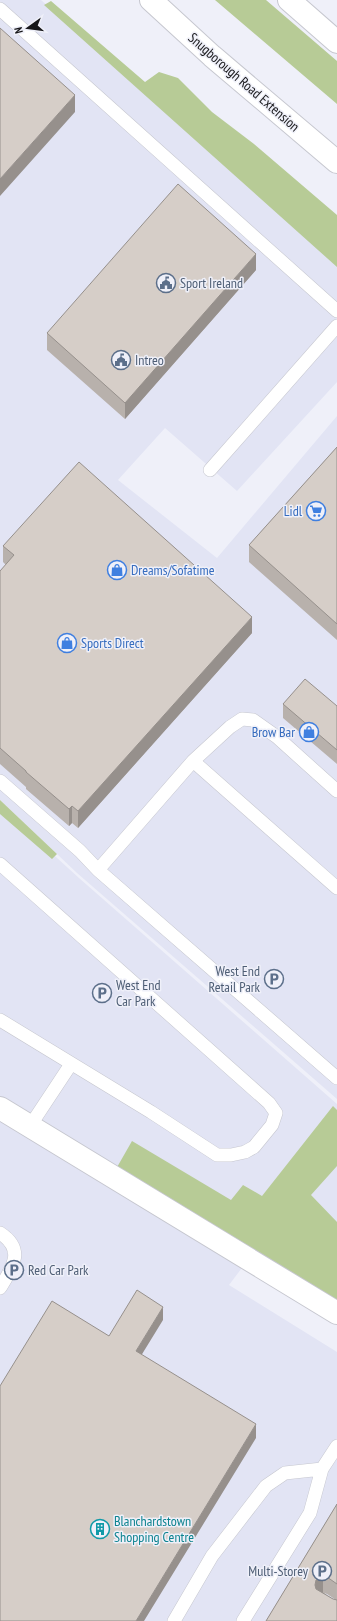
<svg xmlns="http://www.w3.org/2000/svg" width="337" height="1621" viewBox="0 0 337 1621" font-family="'PT Sans Narrow',sans-serif">
<rect width="100%" height="100%" fill="#eff0f9"/>
<!-- built -->
<path fill="#e2e4f4" d="M0 0H41L337 260V382L237 491 165 428 118 480 217 558 337 416V1099L77 873 0 800Z
M0 806 79 878 337 1104V1147L269 1232 229 1285 337 1352V1621H0Z
M337 1152V1273L273 1234Z"/>
<!-- green -->
<path fill="#b7cb96" d="M215 0H266L337 61V104Z
M51 1 145 82 159 72 178 78 212 112 254 144 337 215V267L44 5Z
M0 800 57 854 52 859 0 814Z
M333 1106 337 1110V1166L311 1195 337 1222V1315L112 1176 132 1141 231 1200 243 1185 262 1196Z"/>
<g fill="none" stroke-linecap="round" stroke-linejoin="round">
<!-- service casing -->
<g stroke="#c6c7cf" stroke-width="14">
<path id="service" d="M0 9 337 311
M210 470 337 326
M193 761 337 888
M0 781 80 851 98 870 337 1078
M0 864 269 1103 276 1113 272 1125 254 1147 245 1152 231 1155H217L151 1112 0 1020
M98 870 193 761 230 727 242 719 253 720 277 737 337 791
M30 1126 71 1064
M0 1233C26 1250 12 1268 0 1288
M174 1621 212 1556 266 1486 285 1473 322 1469
M243 1621 310 1513 322 1469 337 1446"/>
</g>
<!-- minor casing -->
<g stroke="#c6c7cf" stroke-width="24">
<path id="minor" d="M289 0 337 42
M0 1108 337 1313"/>
</g>
<!-- secondary casing -->
<g stroke="#c6c7cf" stroke-width="24">
<path id="secondary" d="M151 0 212 56 337 162"/>
</g>
<!-- service -->
<use href="#service" stroke="#fff" stroke-width="13"/>
<!-- minor -->
<use href="#minor" stroke="#fff" stroke-width="22"/>
<!-- secondary -->
<use href="#secondary" stroke="#fff" stroke-width="22"/>
</g>
<!-- wall -->
<path fill="#b8b1ac" fill-rule="evenodd" d="M256 270 125 419 47 350V333Z
M337 447V640L249 562V545Z
M3 546 252 633 78 828 72 823 69 826 26 789V787L0 764V571L6 565 3 562Z
M283 704 337 706V764L283 718Z
M337 1504V1621H266ZM324 1593 327 1594 336 1600 333 1599Z"/>
<!-- shaded-wall -->
<path fill="#96908c" d="M75 95V112L0 196V179Z
M256 254V270L125 419V403Z
M252 617V633L78 828V811Z
M72 806V823L69 826V809Z
M163 1307V1320L136 1364V1351Z
M256 1424V1438L144 1621H136Z
M323 1576V1593L316 1597 315 1585 316 1580Z"/>
<!-- building -->
<path fill="#d6cec8" stroke="#96908c" d="M0 28 75 95 0 179Z
M178 184 256 254 125 403 47 333Z
M337 447V624L249 545Z
M79 462 252 617 78 811 72 806 69 809 26 772V771L0 748V571L14 555 3 546Z
M305 679 337 706V750L283 704Z
M137 1290 163 1307 136 1351 256 1424 136 1621H0V1386L52 1301 109 1336Z
M337 1504V1584L327 1577 323 1576 316 1580 315 1585 316 1589 333 1599 337 1600V1621H266Z"/>
<!-- icons -->
<defs>
<g id="civic-ring" transform="scale(1)"><circle r="9.5" fill="#eff0f9" stroke="#5c6f8a" stroke-width="1.5"/><path d="M-.6-6.5H3V-4.5H.6V-3L4-1V1h2V6H-6V1h2V-1L-.6-3ZM-1.2 2.5V6h2.4V2.5Z" fill="#5c6f8a"/></g>
<g id="supermarket-ring" transform="scale(1)"><circle r="9.5" fill="#eff0f9" stroke="#3f7fe0" stroke-width="1.5"/><path d="M-6-5.5h2.5l.6 2H6L4.5 2H-2.5L-4.4-4H-6ZM-1.5 3.2a1.3 1.3 0 1 0 .1 0ZM3 3.2a1.3 1.3 0 1 0 .1 0Z" fill="#3f7fe0"/></g>
<g id="shop-ring" transform="scale(1)"><circle r="9.5" fill="#eff0f9" stroke="#3f7fe0" stroke-width="1.5"/><path d="M-5-2.5h2.3a2.7 3.5 0 0 1 5.4 0H5L5.5 6h-11ZM-1.5-2.5h3a1.5 2.3 0 0 0-3 0Z" fill="#3f7fe0"/></g>
<g id="parking-ring" transform="scale(1)"><circle r="9.5" fill="#eff0f9" stroke="#5c6f8a" stroke-width="1.5"/><path d="M-3.5-5.5H1a3.5 3.5 0 0 1 0 7H-1V5.5H-3.5ZM-1-3.4V-.6H.8a1.4 1.4 0 0 0 0-2.8Z" fill="#5c6f8a"/></g>
<g id="building-ring" transform="scale(1)"><circle r="9.5" fill="#eff0f9" stroke="#0f9aa8" stroke-width="1.5"/><path d="M-4-6H4V6H1V3H-1V6H-4ZM-2.5-4.3h1.7v1.8h-1.7ZM.8-4.3h1.7v1.8H.8ZM-2.5-1h1.7V.8h-1.7ZM.8-1h1.7V.8H.8Z" fill="#0f9aa8"/></g>
</defs>
<g fill-rule="evenodd">
<use href="#civic-ring" x="166" y="283"/>
<use href="#civic-ring" x="121" y="360"/>
<use href="#supermarket-ring" x="316" y="511"/>
<use href="#shop-ring" x="117" y="570"/>
<use href="#shop-ring" x="67" y="643"/>
<use href="#shop-ring" x="309" y="732"/>
<use href="#parking-ring" x="274" y="979"/>
<use href="#parking-ring" x="102" y="993"/>
<use href="#parking-ring" x="14" y="1270"/>
<use href="#building-ring" x="100" y="1529"/>
<use href="#parking-ring" x="322" y="1571"/>
</g>
<g text-anchor="middle" dominant-baseline="central" stroke-width="3" stroke-linejoin="round" paint-order="stroke">
<!-- street labels -->
<g font-size="14" fill="#17171a" stroke="#eff0f9">
<text transform="translate(244 82) rotate(41)">Snugborough Road Extension</text>
</g>
<!-- service labels -->
<g font-size="14" fill="#4e5e75" stroke="#eff0f9" text-anchor="start">
<text x="180" y="283">Sport Ireland</text>
<text x="135" y="360">Intreo</text>
<text x="260" y="971" text-anchor="end">West End<tspan x="260" dy="16">Retail Park</tspan></text>
<text x="116" y="985">West End<tspan x="116" dy="16">Car Park</tspan></text>
<text x="28" y="1270">Red Car Park</text>
<text x="308" y="1571" text-anchor="end">Multi-Storey</text>
</g>
<!-- shop labels -->
<g font-size="14" fill="#366cbe" stroke="#eff0f9" text-anchor="end">
<text x="302" y="511">Lidl</text>
<text x="131" y="570" text-anchor="start">Dreams/Sofatime</text>
<text x="81" y="643" text-anchor="start">Sports Direct</text>
<text x="295" y="732">Brow Bar</text>
</g>
<!-- culture labels -->
<g font-size="14" fill="#0d838f" stroke="#eff0f9" text-anchor="start">
<text x="114" y="1521">Blanchardstown<tspan x="114" dy="16">Shopping Centre</tspan></text>
</g>
</g>
<!-- north arrow -->
<g transform="translate(28 28) rotate(256)" stroke="#eff0f9" stroke-width="3" paint-order="stroke">
<path d="M0-3L7 15L0 10L-7 15Z" fill="#17171a"/>
<text y="-6" font-size="11" font-weight="bold" text-anchor="middle" fill="#17171a">N</text>
</g>
</svg>
